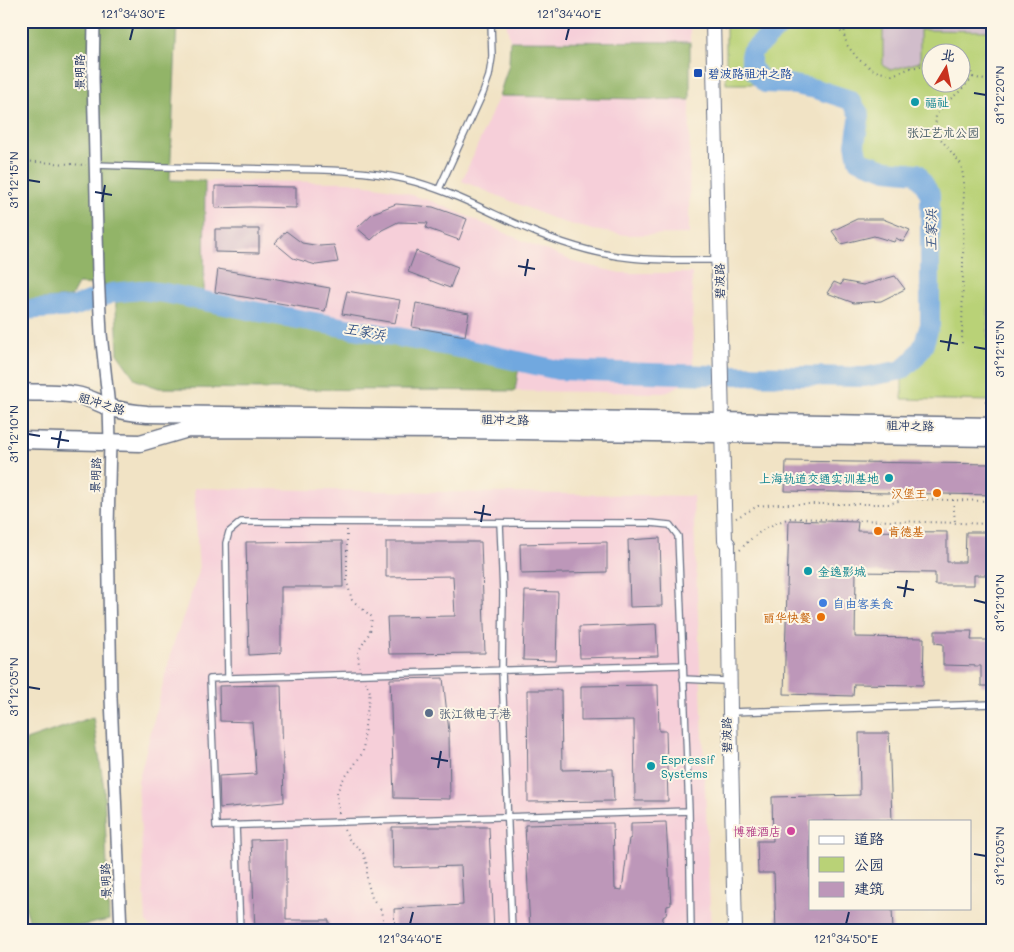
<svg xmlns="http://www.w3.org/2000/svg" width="1014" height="952" viewBox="0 0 1014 952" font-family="Mali,'LXGW WenKai TC',sans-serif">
<rect width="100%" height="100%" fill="#fcf5e5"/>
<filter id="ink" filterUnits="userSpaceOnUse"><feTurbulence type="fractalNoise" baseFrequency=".02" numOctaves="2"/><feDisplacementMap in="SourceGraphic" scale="10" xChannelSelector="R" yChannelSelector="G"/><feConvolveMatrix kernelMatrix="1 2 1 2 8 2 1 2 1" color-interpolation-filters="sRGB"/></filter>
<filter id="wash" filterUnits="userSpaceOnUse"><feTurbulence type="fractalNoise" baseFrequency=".0096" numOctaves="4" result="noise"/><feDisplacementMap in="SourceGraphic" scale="20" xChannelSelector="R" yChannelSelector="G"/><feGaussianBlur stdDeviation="1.12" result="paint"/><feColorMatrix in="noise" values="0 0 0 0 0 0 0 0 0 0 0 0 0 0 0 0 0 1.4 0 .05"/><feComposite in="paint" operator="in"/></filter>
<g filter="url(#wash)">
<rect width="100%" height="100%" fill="#f1e3c5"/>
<!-- built -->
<path fill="#f6cfd9" d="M506 21H690V42L510 41Z
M499 96 690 100 689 234 626 235 593 230 559 221 462 181Z
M993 167V350L988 336 989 197Z
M205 181 349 182 393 189 434 202 540 248 578 263 620 273H692L693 365 685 383 664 393 515 391 521 354 204 294Z
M194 488 693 496 711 931H154L146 922 138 782 173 645 199 572Z"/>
<!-- industrial -->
<path fill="#d1bdcb" d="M883 21H993V31L920 30V62L891 70 883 66Z"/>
<!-- green -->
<path fill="#b9d277" stroke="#6a806a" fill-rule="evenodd" d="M726 21H883V66L891 70 920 62V30L993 31V167L989 197 988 336 993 350V401L902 399V370L914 359 923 346 930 325V194L916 173 887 170 858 160 855 144 860 115 850 100 816 89 789 84H726ZM932 52H962V82H932Z"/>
<!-- forest -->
<path fill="#92b468" stroke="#567263" d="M21 21H177L170 180 205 181 204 294 521 354 515 391 159 388 136 380 118 355 115 285 78 284 71 297 33 300 21 299Z
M510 41 690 42V100L499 96 509 64Z
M93 717 104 788 109 920 55 931H33L21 895V778L26 740Z"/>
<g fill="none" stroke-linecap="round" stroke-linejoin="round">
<!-- river -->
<path stroke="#71a8df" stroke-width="20" d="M21 310 73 307 112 293 140 290 165 293 259 312 464 349 558 370 711 375
M731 375 865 377 902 370 914 359 923 346 930 325V194L917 173 887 170 858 160 855 144 860 115 850 100 816 89 789 84 765 83 751 67V52L776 30V21"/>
</g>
<g id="blocks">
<!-- building -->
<path fill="#bd97b9" d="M215 186 296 187V208L249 207 215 208Z
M396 204 433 207 467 219 459 240 426 228 428 223 398 222 382 230 371 240 357 228 373 213Z
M857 219H883L910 230 903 242 896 238 894 242 874 236 841 244 832 231Z
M215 229H259V253L215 252Z
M286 231 302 243 320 246 334 245 338 262 316 265 293 258 275 243Z
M416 251 458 267 450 288 408 272Z
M218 269 330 288 325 311 215 292Z
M895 276 905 289 881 301 854 303 827 293 834 282 841 285 842 281 863 285Z
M347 291 400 300 395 323 342 314Z
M416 303 469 313 465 336 412 327Z
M786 461 993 464V495L785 491Z
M789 520 858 522 857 531 947 532V562H965L966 532H993V575H974V585H935V573L856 572 855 637 924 638 923 685 854 684 853 696 784 694Z
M660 538 662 606 630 607 628 540Z
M342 541 343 587H281V653L249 655 246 542Z
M386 542H481L485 653 389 654 387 617 455 616 453 576 386 577Z
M607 542V572L521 574 520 544Z
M525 591 558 592 556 661 523 660Z
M656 624 658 656 580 658 579 627Z
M935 631H972L971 640H993V686H981V666L943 665V644L935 643Z
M443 678 449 732 450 799 394 798 390 679Z
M281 685 284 802 220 808 219 776 256 774 252 722 220 721 219 686Z
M658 685 659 731H666L668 801H635L634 720 581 721V686Z
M527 690H561L562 770 613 769 614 801 528 802Z
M859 733H889L892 821H810V908H892L893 931H776L774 873H758L757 841H773L772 797 860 795Z
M666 822 671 905 667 906 666 915 663 917 662 931H530L525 825 613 823 615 889 622 890 629 839 631 838V823Z
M392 827H489L494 931H395L394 909 463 905 461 866 393 868Z
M286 839V920H329V931H255L251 840Z"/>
</g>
</g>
<g filter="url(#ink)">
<use href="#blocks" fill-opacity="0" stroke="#666e82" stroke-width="1"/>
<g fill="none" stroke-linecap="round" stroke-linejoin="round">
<!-- service casing -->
<g stroke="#666e82" stroke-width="8">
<path id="service" d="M95 165C154 167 214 168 273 169 316 170 361 169 404 179 451 190 493 215 537 233 567 245 599 255 632 258 660 261 689 260 718 260
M439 189 483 93 489 76 492 57 491 21
M500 523 503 593 502 670 512 931
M683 665 228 678 226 543 229 532 241 522 650 523 670 525 678 536 689 811 691 931
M228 678 210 679 216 826 689 811
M683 679 725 681
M730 712 993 704
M236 825 240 931"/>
</g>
<!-- minor casing -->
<g stroke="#666e82" stroke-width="14">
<path id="minor" d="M94 21 93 78 98 273 101 334 109 407 110 442 108 528 111 698 121 931"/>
</g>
<!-- tertiary casing -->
<g stroke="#666e82" stroke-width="16">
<path id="tertiary" d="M713 21 723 468 725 541 728 544 730 712 735 931"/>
</g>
<!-- secondary casing -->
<g stroke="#666e82" stroke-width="19">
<path id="secondary" d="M21 392C39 393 58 392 76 395 88 397 98 403 109 407 121 411 134 413 147 414L722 421 993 426
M21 440 140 443 188 429 458 430 993 438"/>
</g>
<!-- path -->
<path stroke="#666e82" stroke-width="2" stroke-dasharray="1 4" stroke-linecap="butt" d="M830 21 844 35
M846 21 844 35 847 45 858 59 875 71 892 75 911 68 932 64
M795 24 797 21
M725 29H736L740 21
M962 63 968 64 973 77 958 93 944 104 936 115 935 132 961 164 964 182 962 345
M973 77 993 82
M21 161 86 165
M985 401H993
M953 500 955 522
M736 518 758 506 776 504H889L905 499 993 501
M347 530V582L352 600 372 617 370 632 358 652 359 667
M740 550C755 533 769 525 790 518L993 524
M339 813 338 809 337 792 342 781 353 767 363 752 365 726 370 692 366 682
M344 830 349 839 363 853 367 865V880L372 898 380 908 383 919V931"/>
<!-- service -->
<use href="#service" stroke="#fff" stroke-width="5.5"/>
<!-- minor -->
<use href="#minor" stroke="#fff" stroke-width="11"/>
<!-- tertiary -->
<use href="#tertiary" stroke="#fff" stroke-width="14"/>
<!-- secondary -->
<use href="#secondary" stroke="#fff" stroke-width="16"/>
</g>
</g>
<!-- ticks -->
<path fill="none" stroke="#1b2f5e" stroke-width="2" d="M130 40 133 28M566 40 569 28M974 93 986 95M28 180 40 182M95 192 112 195M102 202 105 185M518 266 535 269M525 276 528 259M940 341 958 344M974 347 986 349M948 351 951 334M28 434 40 436M51 438 69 441M58 448 61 431M474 512 491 515M481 522 484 505M897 587 914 590M904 597 907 580M974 600 986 603M28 687 40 689M431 758 448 761M438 768 441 751M974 854 986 856M410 924 413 912M846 924 849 912"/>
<!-- markers -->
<rect fill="#1a4fb4" stroke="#fcf5e5" stroke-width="2" x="693" y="68" width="10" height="10" rx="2.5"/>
<g fill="#0f9aa8" stroke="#fcf5e5" stroke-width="2">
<circle cx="915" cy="102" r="5"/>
<circle cx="889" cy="478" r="5"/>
<circle cx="808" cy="571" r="5"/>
<circle cx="651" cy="766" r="5"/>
</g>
<g fill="#e8710a" stroke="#fcf5e5" stroke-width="2">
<circle cx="937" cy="493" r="5"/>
<circle cx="878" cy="531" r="5"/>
<circle cx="821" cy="617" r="5"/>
</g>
<circle fill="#3f7fe0" stroke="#fcf5e5" stroke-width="2" cx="823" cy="603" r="5"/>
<circle fill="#5c6f8a" stroke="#fcf5e5" stroke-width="2" cx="429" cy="713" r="5"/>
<circle fill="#d1479c" stroke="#fcf5e5" stroke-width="2" cx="791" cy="831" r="5"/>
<g text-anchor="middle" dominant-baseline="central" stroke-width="4" stroke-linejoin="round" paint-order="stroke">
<!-- street labels -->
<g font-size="12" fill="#1b2f5e" stroke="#fcf5e5">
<text transform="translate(79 72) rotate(-90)">景明路</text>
<text transform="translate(719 281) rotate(-91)">碧波路</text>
<text transform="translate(102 403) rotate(17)">祖冲之路</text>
<text transform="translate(505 419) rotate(1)">祖冲之路</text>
<text transform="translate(910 425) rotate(1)">祖冲之路</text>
<text transform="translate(95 475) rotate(-88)">景明路</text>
<text transform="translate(726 735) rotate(-91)">碧波路</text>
<text transform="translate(105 881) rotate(-92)">景明路</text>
</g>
<!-- transit labels -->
<g font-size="12" fill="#164399" stroke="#fcf5e5" text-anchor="start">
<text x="708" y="73">碧波路祖冲之路</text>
</g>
<!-- culture labels -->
<g font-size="12" fill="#0d838f" stroke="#fcf5e5" text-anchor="start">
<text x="925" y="102">福祉</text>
<text x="879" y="478" text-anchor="end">上海轨道交通实训基地</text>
<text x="818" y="571">金逸影城</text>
<text x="661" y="759">Espressif<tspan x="661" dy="14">Systems</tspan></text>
</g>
<!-- park labels -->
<g font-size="12" fill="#425864" stroke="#fcf5e5">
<text x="943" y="132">张江艺术公园</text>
</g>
<!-- food labels -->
<g font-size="12" fill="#c56008" stroke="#fcf5e5" text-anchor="end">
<text x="927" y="493">汉堡王</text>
<text x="888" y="531" text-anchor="start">肯德基</text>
<text x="811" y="617">丽华快餐</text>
</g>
<!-- shop labels -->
<g font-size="12" fill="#366cbe" stroke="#fcf5e5" text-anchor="start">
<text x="833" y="603">自由客美食</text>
</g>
<!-- service labels -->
<g font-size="12" fill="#4e5e75" stroke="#fcf5e5" text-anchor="start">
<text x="439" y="713">张江微电子港</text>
</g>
<!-- hotel labels -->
<g font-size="12" fill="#b23c85" stroke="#fcf5e5" text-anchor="end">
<text x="781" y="831">博雅酒店</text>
</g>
<!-- water labels -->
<g font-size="14" font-style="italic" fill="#355385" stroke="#fcf5e5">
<text transform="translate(930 230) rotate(-90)">王家浜</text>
<text transform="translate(365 331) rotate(10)">王家浜</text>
</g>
</g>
<!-- margin -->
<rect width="1014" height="952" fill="none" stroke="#fcf5e5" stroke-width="55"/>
<!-- legend -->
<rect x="809" y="820" width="162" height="90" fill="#fcf5e5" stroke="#a2a6af"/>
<rect x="819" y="836" width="25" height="8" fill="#ffffff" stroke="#a2a6af"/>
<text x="854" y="844" font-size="15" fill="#1b2f5e">道路</text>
<rect x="819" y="857" width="25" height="15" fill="#b9d277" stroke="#a2a6af"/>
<text x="854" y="870" font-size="15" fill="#1b2f5e">公园</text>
<rect x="819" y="882" width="25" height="15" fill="#bd97b9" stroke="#a2a6af"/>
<text x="854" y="894" font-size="15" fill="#1b2f5e">建筑</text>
<!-- north arrow -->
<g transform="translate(946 68) rotate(10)"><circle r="24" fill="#fcf5e5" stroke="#a2a6af"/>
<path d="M0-4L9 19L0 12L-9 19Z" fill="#c8321e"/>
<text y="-8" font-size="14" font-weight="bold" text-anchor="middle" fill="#1b2f5e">北</text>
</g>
<rect x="28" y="28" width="958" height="896" fill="none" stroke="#1b2f5e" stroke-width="2"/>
<g font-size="12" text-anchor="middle" fill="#1b2f5e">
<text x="133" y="18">121°34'30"E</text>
<text x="569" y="18">121°34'40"E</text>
<text transform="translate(1000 95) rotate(-90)" y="4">31°12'20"N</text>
<text transform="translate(14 180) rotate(-90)" y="4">31°12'15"N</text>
<text transform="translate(1000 349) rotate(-90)" y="4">31°12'15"N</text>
<text transform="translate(14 434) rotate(-90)" y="4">31°12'10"N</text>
<text transform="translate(1000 603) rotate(-90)" y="4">31°12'10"N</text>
<text transform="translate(14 687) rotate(-90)" y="4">31°12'05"N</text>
<text transform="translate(1000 856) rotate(-90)" y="4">31°12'05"N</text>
<text x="410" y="943">121°34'40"E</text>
<text x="846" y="943">121°34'50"E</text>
</g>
</svg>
